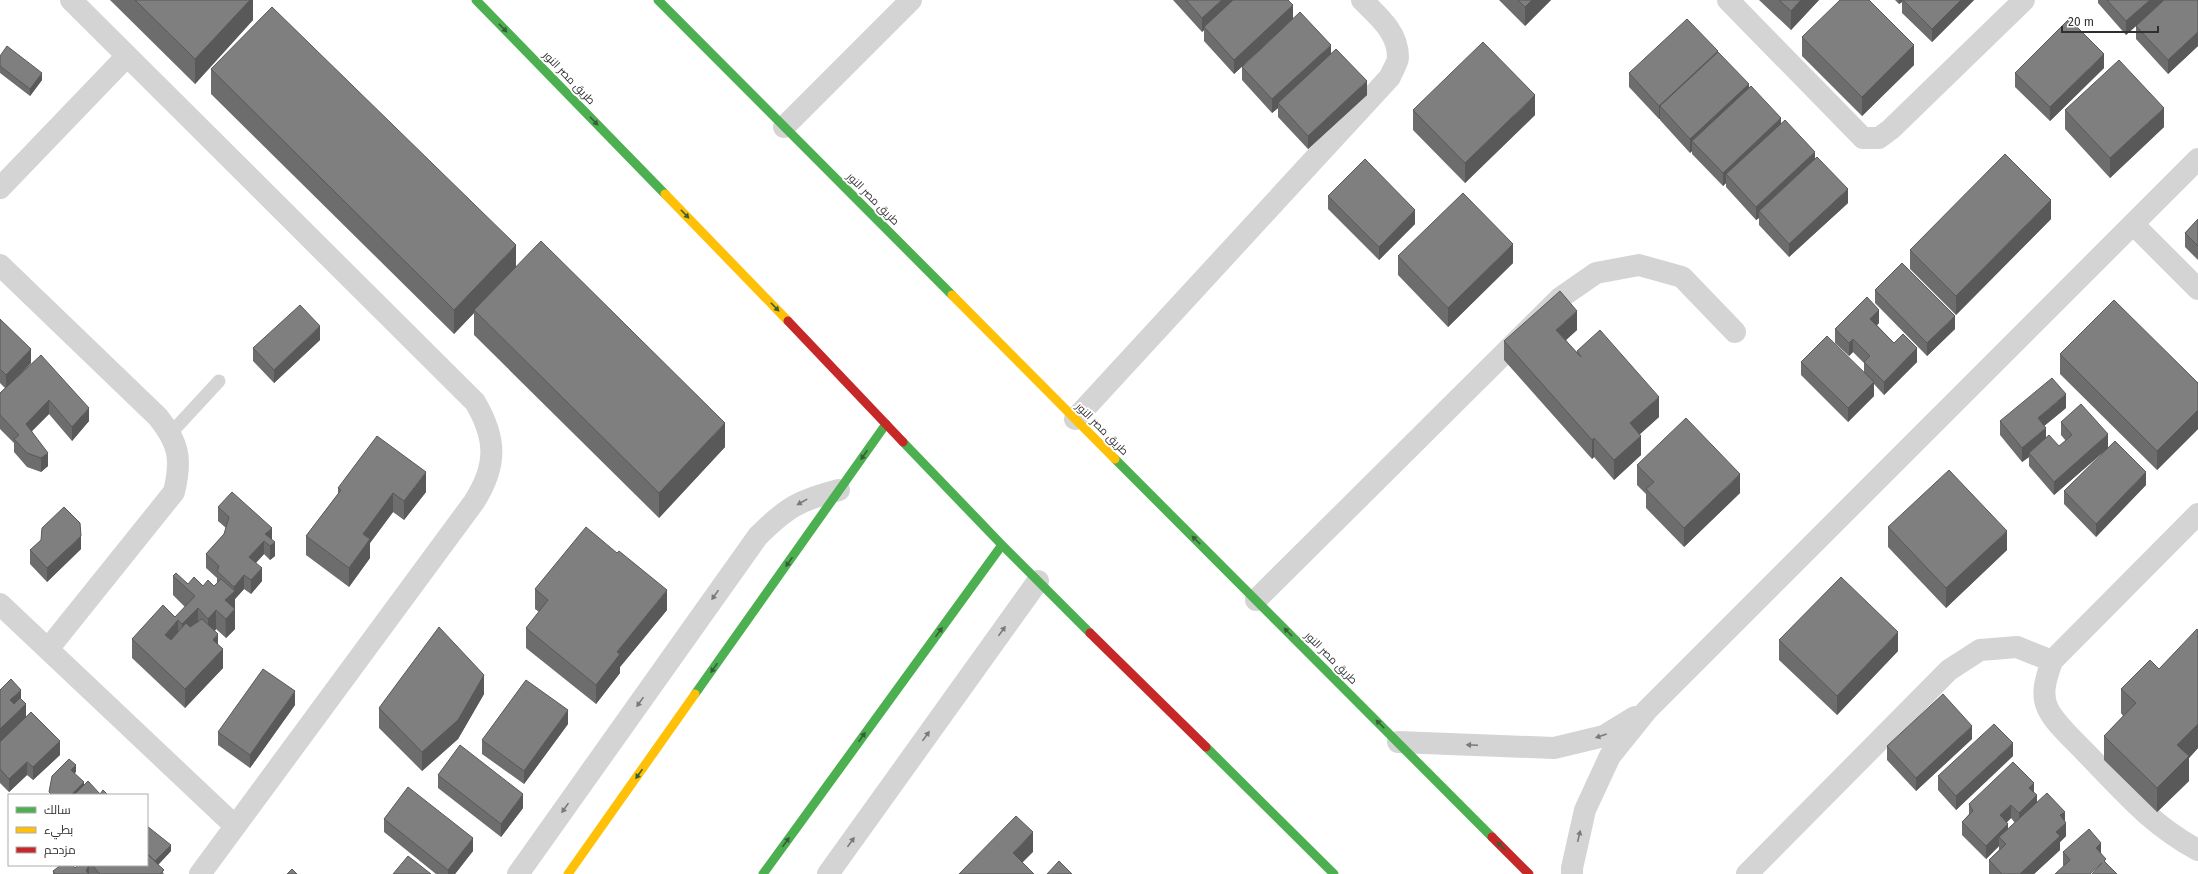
<svg xmlns="http://www.w3.org/2000/svg" width="2198" height="874" viewBox="0 0 2198 874" font-family="'Fira Sans',Cairo,sans-serif">
<rect width="100%" height="100%" fill="#fff"/>
<g fill="none" stroke-linecap="round" stroke-linejoin="round">
<!-- lane -->
<path stroke="#d4d4d4" stroke-width="13" d="M171 433 219 381"/>
<!-- street -->
<path stroke="#d4d4d4" stroke-width="22" d="M71 0 475 402C497 439 497 466 474 502L200 874
M1728 0 1863 138H1879L1891 129 2024 0
M784 127 911 0
M0 188 127 56
M2133 224 2198 289
M0 265 158 417C179 443 182 459 174 492L48 649
M1075 419 1390 77C1392 71 1398 63 1398 57 1398 32 1378 16 1362 0
M2198 514 2052 661C2047 676 2040 693 2048 709 2056 725 2073 739 2086 753 2123 791 2150 824 2198 850
M1256 600 1560 298 1596 273 1639 265 1682 277 1735 332
M0 604 235 826
M1398 742 1554 748 1604 736 1635 717
M518 874 758 536C787 507 800 500 839 490
M828 874 1038 581
M1572 874V868L1585 810 1610 756 1647 710 2198 159
M1747 874 1949 670 1980 650 2017 647 2052 661"/>
<!-- fast -->
<path stroke="#4caf50" stroke-width="9" d="M476 0 665 194
M658 0 952 295
M903 442 1002 545 1090 633
M1115 459 1492 837
M695 694 886 424
M1206 747 1334 874
M763 874 1002 545"/>
<!-- slow -->
<path stroke="#ffc107" stroke-width="9" d="M665 194 788 321
M952 295 1115 459
M568 874 695 694"/>
<!-- jam -->
<path stroke="#c62828" stroke-width="9" d="M788 321 903 442
M1090 633 1206 747
M1492 837 1529 874"/>
</g>
<!-- wall -->
<path fill="#6d6d6d" fill-rule="evenodd" d="M110 0H253V20L195 84Z
M1173 0H1288L1293 19 1234 74 1204 41V30L1202 32Z
M1499 0H1551L1525 26Z
M1759 0H1819L1791 30Z
M1895 0H1974L1932 42 1902 13V2L1899 4Z
M2098 0H2198V46L2168 74 2136 39V26L2126 35 2098 3Z
M1802 37 1914 65 1862 116 1802 56Z
M1331 53 1367 95 1308 149 1278 117V108L1272 113 1242 80V67Z
M1718 53 1781 123 1815 158 1848 203 1789 257 1759 225V218L1756 220 1726 187V183L1723 186 1692 154V151L1690 153 1660 120V119H1659L1629 87V73Z
M0 56 42 80 30 96 0 73Z
M2104 68 2050 121 2015 87V73Z
M211 69 516 266 725 447 659 518 474 335V313L454 334 211 94Z
M1413 110 1535 115 1465 183 1413 130Z
M2065 110 2164 127 2110 178 2065 129Z
M1328 196 1415 224 1379 260 1328 209Z
M2051 219 1956 315 1910 269V250Z
M2198 219V260L2185 247V233Z
M1398 256 1513 263 1448 327 1398 275Z
M1875 290 1955 329 1927 356 1875 303Z
M0 319 31 363 23 371 89 421 72 441 49 414 32 431 48 466 41 472 27 467 14 452V443L0 429V393L5 388 0 383Z
M1879 323 1877 325 1894 343 1917 362 1884 395 1874 384V396L1848 422 1801 375V362L1864 373V363L1853 352 1849 356 1835 343V329Z
M1577 330 1566 340 1577 353V351L1659 417 1640 434 1641 455 1614 480 1594 457 1592 459 1504 360V341Z
M320 340 274 383 253 361V348Z
M2060 354 2198 383V429L2157 470 2060 374Z
M2066 408 2044 426 2046 437 2059 446 2066 441 2061 435V422L2108 448 2054 495 2029 466V457L2022 462 2000 435V421Z
M1637 465 1740 493 1684 547 1646 508V494L1637 485Z
M2146 485 2096 537 2064 504V491Z
M338 488 426 492 404 520 393 512 370 543V558L349 587 306 555V536L338 494Z
M218 507 272 540 275 556 270 560 264 554 256 563 262 581 251 594 244 589 235 599V629L226 638 216 629 215 631 218 645 223 668 185 708 132 658V639L175 617 185 607 173 595V576L188 584 203 586H214L217 583V578L206 568V554L224 534 226 528 218 521Z
M1888 527 2007 550 1946 608 1888 547Z
M81 549 47 582 30 564V550Z
M535 589 667 610 620 667V673L596 704 526 648V628L539 612 535 609Z
M2198 630V748L2189 758V781L2157 812 2104 760V736L2123 716 2121 713V689L2159 669Z
M1779 640 1898 651 1837 715 1779 660Z
M0 690 21 699 26 717 60 755 33 780 27 775 9 792 0 783Z
M484 694 458 739 422 771 379 728V708Z
M295 705 250 768 218 745V732Z
M568 724 524 784 482 754V740Z
M1972 739 1916 791 1887 760V746Z
M2013 756 1956 810 1938 790V776Z
M438 775 523 808 501 837 438 788Z
M2034 792 2037 802 2065 820 2066 836 2060 842V850L2034 874H1989V860L1999 850V846L1986 859 1962 835V822L1969 814V804ZM2011 818 2015 823 2008 829 2007 822Z
M384 819 473 851 455 874H436L384 832Z
M171 851 158 865 164 874H53V871L75 868 78 865H147Z
M2063 852 2101 853 2106 863 2063 866Z"/>
<!-- shaded-wall -->
<path fill="#595959" d="M250 0H253V20L195 84V59Z
M1222 0H1236L1204 27V30L1202 32V18Z
M1532 0H1551L1525 26V7Z
M1801 0H1819L1791 30V11Z
M1899 0H1902V2L1899 4Z
M1961 0H1974L1932 42V29Z
M2150 0H2165L2126 35V21Z
M1293 5V19L1234 74V60Z
M2198 32V46L2168 74V60Z
M1331 45V59L1278 103V108L1272 113V99Z
M1914 45V65L1862 116V97Z
M1718 51V65L1660 106V119H1659V106Z
M2104 54V68L2050 121V107Z
M42 73V80L30 96V89Z
M1367 81V95L1308 149V136Z
M1749 84V98L1692 141V151L1690 153V139Z
M1535 95V115L1465 183V163Z
M2164 108V127L2110 178V158Z
M1781 118V132L1726 174V183L1723 186V173Z
M1815 152V166L1759 211V218L1756 220V207Z
M1848 189V203L1789 257V244Z
M2051 200V219L1956 315V296Z
M1415 210V224L1379 260V247Z
M1513 244V263L1448 327V308Z
M516 245V269L474 310V313L454 334V310Z
M1879 310V323L1870 332V319Z
M1577 311V330L1556 349V330Z
M1955 316V329L1927 356V343Z
M320 326V340L274 383V370Z
M1853 339V352L1849 356V343Z
M1917 348V362L1884 395V382Z
M31 349V363L6 389V375Z
M1874 382V396L1848 422V408Z
M2066 394V408L2038 431V418Z
M1659 397V417L1630 443V423Z
M49 400V414L26 437V424Z
M89 408V421L72 441V427Z
M2198 410V429L2157 470V451Z
M725 423V447L659 518V493Z
M2046 428V442L2029 453V457L2022 462V448Z
M2108 434V448L2054 495V482Z
M1641 436V455L1614 480V460Z
M1594 438V457L1592 459V440Z
M48 453V466L41 472V458Z
M426 472V492L404 520V501Z
M2146 472V485L2096 537V524Z
M1740 474V493L1684 547V528Z
M393 493V512L370 543V558L349 587V568L363 534Z
M272 528V541L265 534Z
M2007 531V550L1946 608V588Z
M81 536V549L47 582V568Z
M264 541V554L249 570V557Z
M275 542V556L270 560V546Z
M262 568V581L251 594V580Z
M244 575V589L235 599V629L226 638 225 600 234 592V587Z
M667 590V610L620 667V673L596 704V685L617 652Z
M198 608V628L182 644V624Z
M216 610V629L208 638V619Z
M178 620V640L165 654V635Z
M1898 632V651L1837 715V696Z
M218 634V654L213 640Z
M223 649V668L185 708V689Z
M484 675V694L458 739 422 771V752Z
M21 690V703L10 714V700Z
M295 691V705L250 768V755Z
M26 704V718L0 743V729Z
M568 710V724L524 784V771Z
M2198 724V748L2189 758V781L2157 812V788L2177 745Z
M1972 726V739L1916 791V778Z
M60 741V755L33 780V767Z
M2013 743V756L1956 810V796Z
M27 762V775L9 792V779Z
M76 765V772L71 777V770Z
M84 782V789L78 795H71Z
M2034 783V796L2029 788Z
M523 794V808L501 837V824Z
M2037 795V809L2019 826V813Z
M2011 805V818L2000 829V815Z
M2065 812V824L2066 823V836L2060 842V850L2034 874H2020L2056 832 2060 815Z
M2008 824V837H1999V846L1986 859V846Z
M1033 832V852L1013 872V853Z
M473 838V851L455 874H448V870Z
M2101 843V857L2096 848Z
M171 845V851L155 868V861Z
M89 865V874H86V871Z"/>
<!-- building -->
<path fill="#7f7f7f" stroke="#595959" d="M135 0H250L195 59Z
M1186 0H1222L1202 18Z
M1233 0H1288L1293 5 1234 60 1204 27Z
M1518 0H1532L1525 7Z
M1779 0H1801L1791 11Z
M1840 0H1869L1914 45 1862 97 1802 37Z
M1903 0H1961L1932 29Z
M2107 0H2150L2126 21Z
M2164 0H2198V32L2168 60 2136 26Z
M272 7 516 245 454 310 211 69Z
M1300 12 1331 45 1272 99 1242 67Z
M1687 19 1718 51 1659 106 1629 73Z
M2069 19 2104 54 2050 107 2015 73Z
M1483 42 1535 95 1465 163 1413 110Z
M7 46 42 73 30 89 0 66V56Z
M1336 49 1367 81 1308 136 1278 103Z
M1718 52 1749 84 1690 139 1660 106Z
M2119 60 2164 108 2110 158 2065 110Z
M1751 86 1781 118 1723 173 1692 141Z
M1785 120 1815 152 1756 207 1726 174Z
M2005 154 2051 200 1956 296 1910 250Z
M1817 157 1848 189 1789 244 1759 211Z
M1365 159 1415 210 1379 247 1328 196Z
M1463 193 1513 244 1448 308 1398 256Z
M2198 219V246L2185 233Z
M541 241 725 423 659 493 474 310Z
M1902 263 1955 316 1927 343 1875 290Z
M1560 291 1577 311 1556 330 1581 357 1577 351 1600 330 1659 397 1630 423 1641 436 1614 460 1594 438 1592 440 1504 341Z
M1867 297 1879 310 1870 319 1894 343 1903 334 1917 348 1884 382 1864 362 1870 356 1853 339 1849 343 1835 329Z
M2114 300 2198 383V410L2157 451 2060 354Z
M300 305 320 326 274 370 253 348Z
M0 319 31 349 6 375 0 369Z
M1827 336 1874 382 1848 408 1801 362Z
M41 355 89 408 72 427 49 400 26 424 48 453 41 458 27 453 14 439 19 435 0 415V393Z
M2052 378 2066 394 2038 418 2046 428 2022 448 2000 421Z
M2081 404 2108 434 2054 482 2029 453 2049 435 2059 446 2072 435 2061 422Z
M1686 418 1740 474 1684 528 1646 489 1654 482 1637 465Z
M377 436 426 472 404 501 393 493 363 534 370 539 349 568 306 536 341 490 338 488Z
M2115 441 2146 472 2096 524 2064 491Z
M1949 470 2007 531 1946 588 1888 527Z
M232 492 272 528 265 534 275 542 270 546 264 541 249 557 262 568 251 580 244 575 234 587 217 571 219 566 206 554 224 534 229 517 218 507Z
M64 507 80 523 81 536 47 568 30 550 41 540 42 528Z
M586 527 617 553 619 551 667 590 617 652 620 654 596 685 526 628 548 600 535 589Z
M176 573 188 584 194 577 203 586 208 580 214 586 221 579 235 591 225 600 235 609 226 619 216 610 208 619 198 608 182 624 178 620 165 635 171 640 186 623 190 627 202 619 218 634 213 640 223 649 185 689 132 639 163 605 175 617 195 596 173 576Z
M1841 577 1898 632 1837 696 1779 640Z
M439 627 484 675 458 720 422 752 379 708Z
M2197 629 2198 630V724L2177 745 2189 756 2157 788 2104 736 2136 703 2121 689 2150 660 2159 669Z
M263 669 295 691 250 755 218 732Z
M11 679 21 690 10 700 14 704 20 698 26 704 0 729V690Z
M526 680 568 710 524 771 482 740Z
M1943 694 1972 726 1916 778 1887 746Z
M31 712 60 741 33 767 27 762 9 779 0 769V742Z
M1994 724 2013 743 1956 796 1938 776Z
M460 745 523 794 501 824 438 775Z
M69 759 76 765 71 770 84 782 71 795H52L49 792 52 776Z
M2013 762 2034 783 2029 788 2037 795 2019 813 2011 805 2000 815 2008 824 1986 846 1962 822 1973 811 1969 804Z
M88 781 100 794 103 790 108 795H74Z
M408 787 473 838 448 870 384 819Z
M2047 793 2065 812 2060 815 2066 823 2056 832 2060 836 2020 874H2002L1989 860 2006 844 1999 837Z
M1016 816 1033 832 1013 853 1034 874H959Z
M147 826 171 845 155 861 147 853Z
M2089 829 2101 843 2096 848 2106 859 2104 861 2117 874H2092L2102 863 2090 874H2055L2070 860 2063 852Z
M147 854 164 870 160 874H100L92 865H147Z
M408 856 431 874H393Z
M1059 861 1072 874H1047Z
M61 865H72L75 868 78 865H89L86 871 89 874H55L53 871Z
M292 869 297 874H287Z"/>
<!-- one-way arrows -->
<defs><path id="oneway-solid" d="M-6-.8H1V-3.2L6.5 0L1 3.2V.8H-6Z"/></defs>
<g fill="#395c3b">
<use href="#oneway-solid" transform="translate(503 28) rotate(46)"/>
<use href="#oneway-solid" transform="translate(594 121) rotate(46)"/>
<use href="#oneway-solid" transform="translate(685 214) rotate(46)"/>
<use href="#oneway-solid" transform="translate(775 307) rotate(46)"/>
<use href="#oneway-solid" transform="translate(864 455) rotate(125)"/>
<use href="#oneway-solid" transform="translate(1196 540) rotate(-135)"/>
<use href="#oneway-solid" transform="translate(789 562) rotate(125)"/>
<use href="#oneway-solid" transform="translate(939 632) rotate(-54)"/>
<use href="#oneway-solid" transform="translate(1288 632) rotate(-135)"/>
<use href="#oneway-solid" transform="translate(714 668) rotate(125)"/>
<use href="#oneway-solid" transform="translate(1380 724) rotate(-135)"/>
<use href="#oneway-solid" transform="translate(862 737) rotate(-54)"/>
<use href="#oneway-solid" transform="translate(639 774) rotate(125)"/>
<use href="#oneway-solid" transform="translate(786 842) rotate(-54)"/>
<use href="#oneway-solid" transform="translate(1501 846) rotate(-135)"/>
</g>
<g fill="#797979">
<use href="#oneway-solid" transform="translate(802 502) rotate(151)"/>
<use href="#oneway-solid" transform="translate(715 595) rotate(125)"/>
<use href="#oneway-solid" transform="translate(1002 631) rotate(-54)"/>
<use href="#oneway-solid" transform="translate(640 702) rotate(125)"/>
<use href="#oneway-solid" transform="translate(926 736) rotate(-54)"/>
<use href="#oneway-solid" transform="translate(1601 736) rotate(161)"/>
<use href="#oneway-solid" transform="translate(1472 745) rotate(-177)"/>
<use href="#oneway-solid" transform="translate(565 808) rotate(125)"/>
<use href="#oneway-solid" transform="translate(1579 836) rotate(-77)"/>
<use href="#oneway-solid" transform="translate(851 842) rotate(-54)"/>
</g>
<g text-anchor="middle" dominant-baseline="central" stroke-width="4" stroke-linejoin="round" paint-order="stroke">
<!-- street labels -->
<g font-size="11" fill="#2f2f2f" stroke="#fff">
<text transform="translate(569 78) rotate(46)">طريق مصر النور</text>
<text transform="translate(873 199) rotate(45)">طريق مصر النور</text>
<text transform="translate(1102 429) rotate(45)">طريق مصر النور</text>
<text transform="translate(1331 658) rotate(45)">طريق مصر النور</text>
</g>
</g>
<!-- legend -->
<rect x="8" y="794" width="140" height="72" fill="#ffffff" stroke="#acacac"/>
<rect x="16" y="807" width="20" height="6" fill="#4caf50" stroke="#acacac"/>
<text x="44" y="814" font-size="12" fill="#2f2f2f">سالك</text>
<rect x="16" y="827" width="20" height="6" fill="#ffc107" stroke="#acacac"/>
<text x="44" y="834" font-size="12" fill="#2f2f2f">بطيء</text>
<rect x="16" y="847" width="20" height="6" fill="#c62828" stroke="#acacac"/>
<text x="44" y="854" font-size="12" fill="#2f2f2f">مزدحم</text>
<!-- scale -->
<path d="M2062 26v6h96v-6" fill="none" stroke="#2f2f2f" stroke-width="2"/>
<text x="2068" y="26" font-size="12" fill="#2f2f2f" stroke="#ffffff" stroke-width="3" paint-order="stroke">20 m</text>
</svg>
